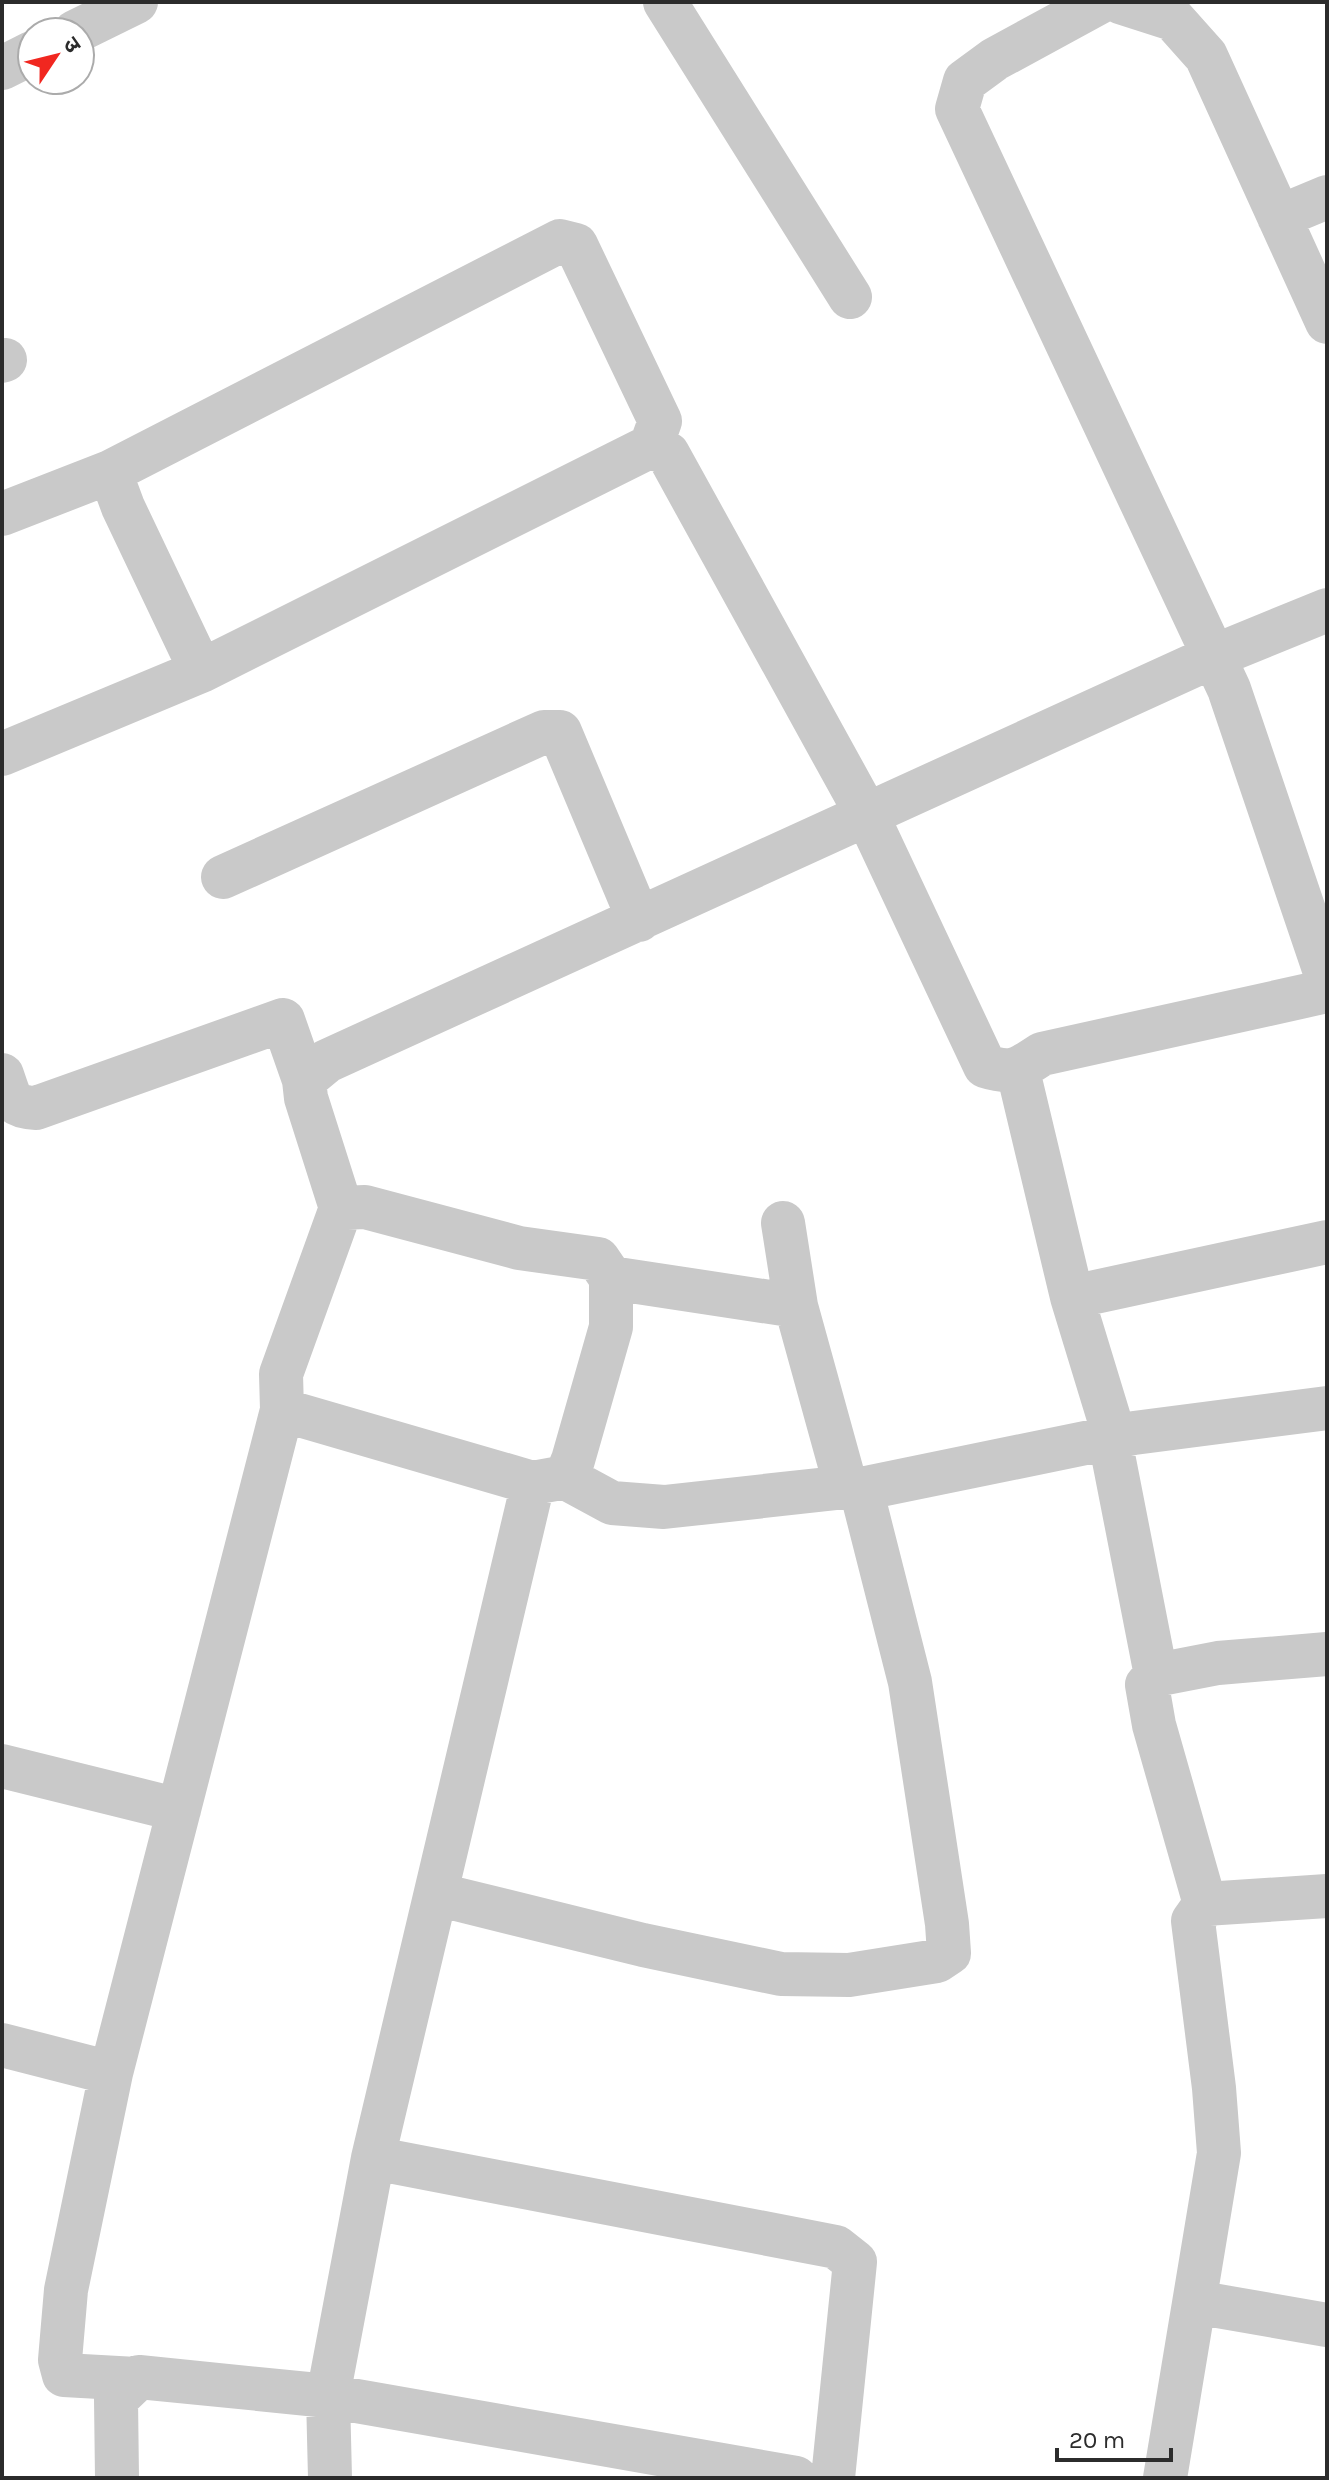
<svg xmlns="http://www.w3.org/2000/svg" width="1329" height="2480" viewBox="0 0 1329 2480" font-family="Karla,'Noto Sans Devanagari',sans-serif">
<rect width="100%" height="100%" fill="#fff"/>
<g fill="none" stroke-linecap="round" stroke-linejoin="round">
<!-- minor -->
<path stroke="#c9c9c9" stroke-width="44" d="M665 2 850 297
M1100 2 995 59 965 81 957 109 1229 689 1327 978
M1120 2 1173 19 1206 56 1327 322
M75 32 136 2
M2 68 32 53
M1279 217 1327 197
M2 361 5 360
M651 446 668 454 867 815 985 1066C1013 1075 1019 1069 1042 1054L1327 991
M110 472 123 507 201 671
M2 514 110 472 560 241 576 245 660 421 651 446 201 671 2 754
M223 877 544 732H560L639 920
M1018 1071 1072 1297 1115 1438 1113 1455 1156 1675
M2 1075C10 1098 10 1107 36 1108L283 1020 304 1080 306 1098 341 1208 281 1374 282 1410 111 2073 66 2290 60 2360 64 2375 136 2379
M304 1080 327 1061 1212 657 1327 610
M783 1223 796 1306 846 1487
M611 1278 796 1306
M1072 1297 1327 1242
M282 1410 533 1483 566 1477 573 1460 611 1327V1278L598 1259 519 1248 365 1207 341 1208
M564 1477 612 1503 664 1507 846 1487 861 1489 1134 1433 1327 1408
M2 1766 179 1810
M436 1894 643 1945 781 1974 849 1975 937 1961 949 1953 947 1924 910 1682 861 1489
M1205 1904 1154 1725 1147 1685 1156 1675 1218 1663 1327 1654
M2 2045 111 2073
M373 2158 836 2247 855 2262 833 2478
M1195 2302 1327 2325
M117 2478 116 2399 139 2377 328 2396 796 2478
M330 2478 328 2396 373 2158 533 1483
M1165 2478 1219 2153 1214 2088 1193 1921 1205 1904 1327 1896"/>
</g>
<!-- border -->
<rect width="1329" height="2480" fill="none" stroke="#2c2c2c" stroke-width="8"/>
<!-- north arrow -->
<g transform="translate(56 56) rotate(55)"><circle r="38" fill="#ffffff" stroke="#ababab" stroke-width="2"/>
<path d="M0-6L14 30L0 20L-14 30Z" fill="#f12720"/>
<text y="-12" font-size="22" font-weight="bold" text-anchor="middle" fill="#2c2c2c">उ</text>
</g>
<!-- scale -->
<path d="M1057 2448v12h114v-12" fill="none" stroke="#2c2c2c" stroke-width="4"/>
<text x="1069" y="2448" font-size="24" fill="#2c2c2c" stroke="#ffffff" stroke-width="6" paint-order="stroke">20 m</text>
</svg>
